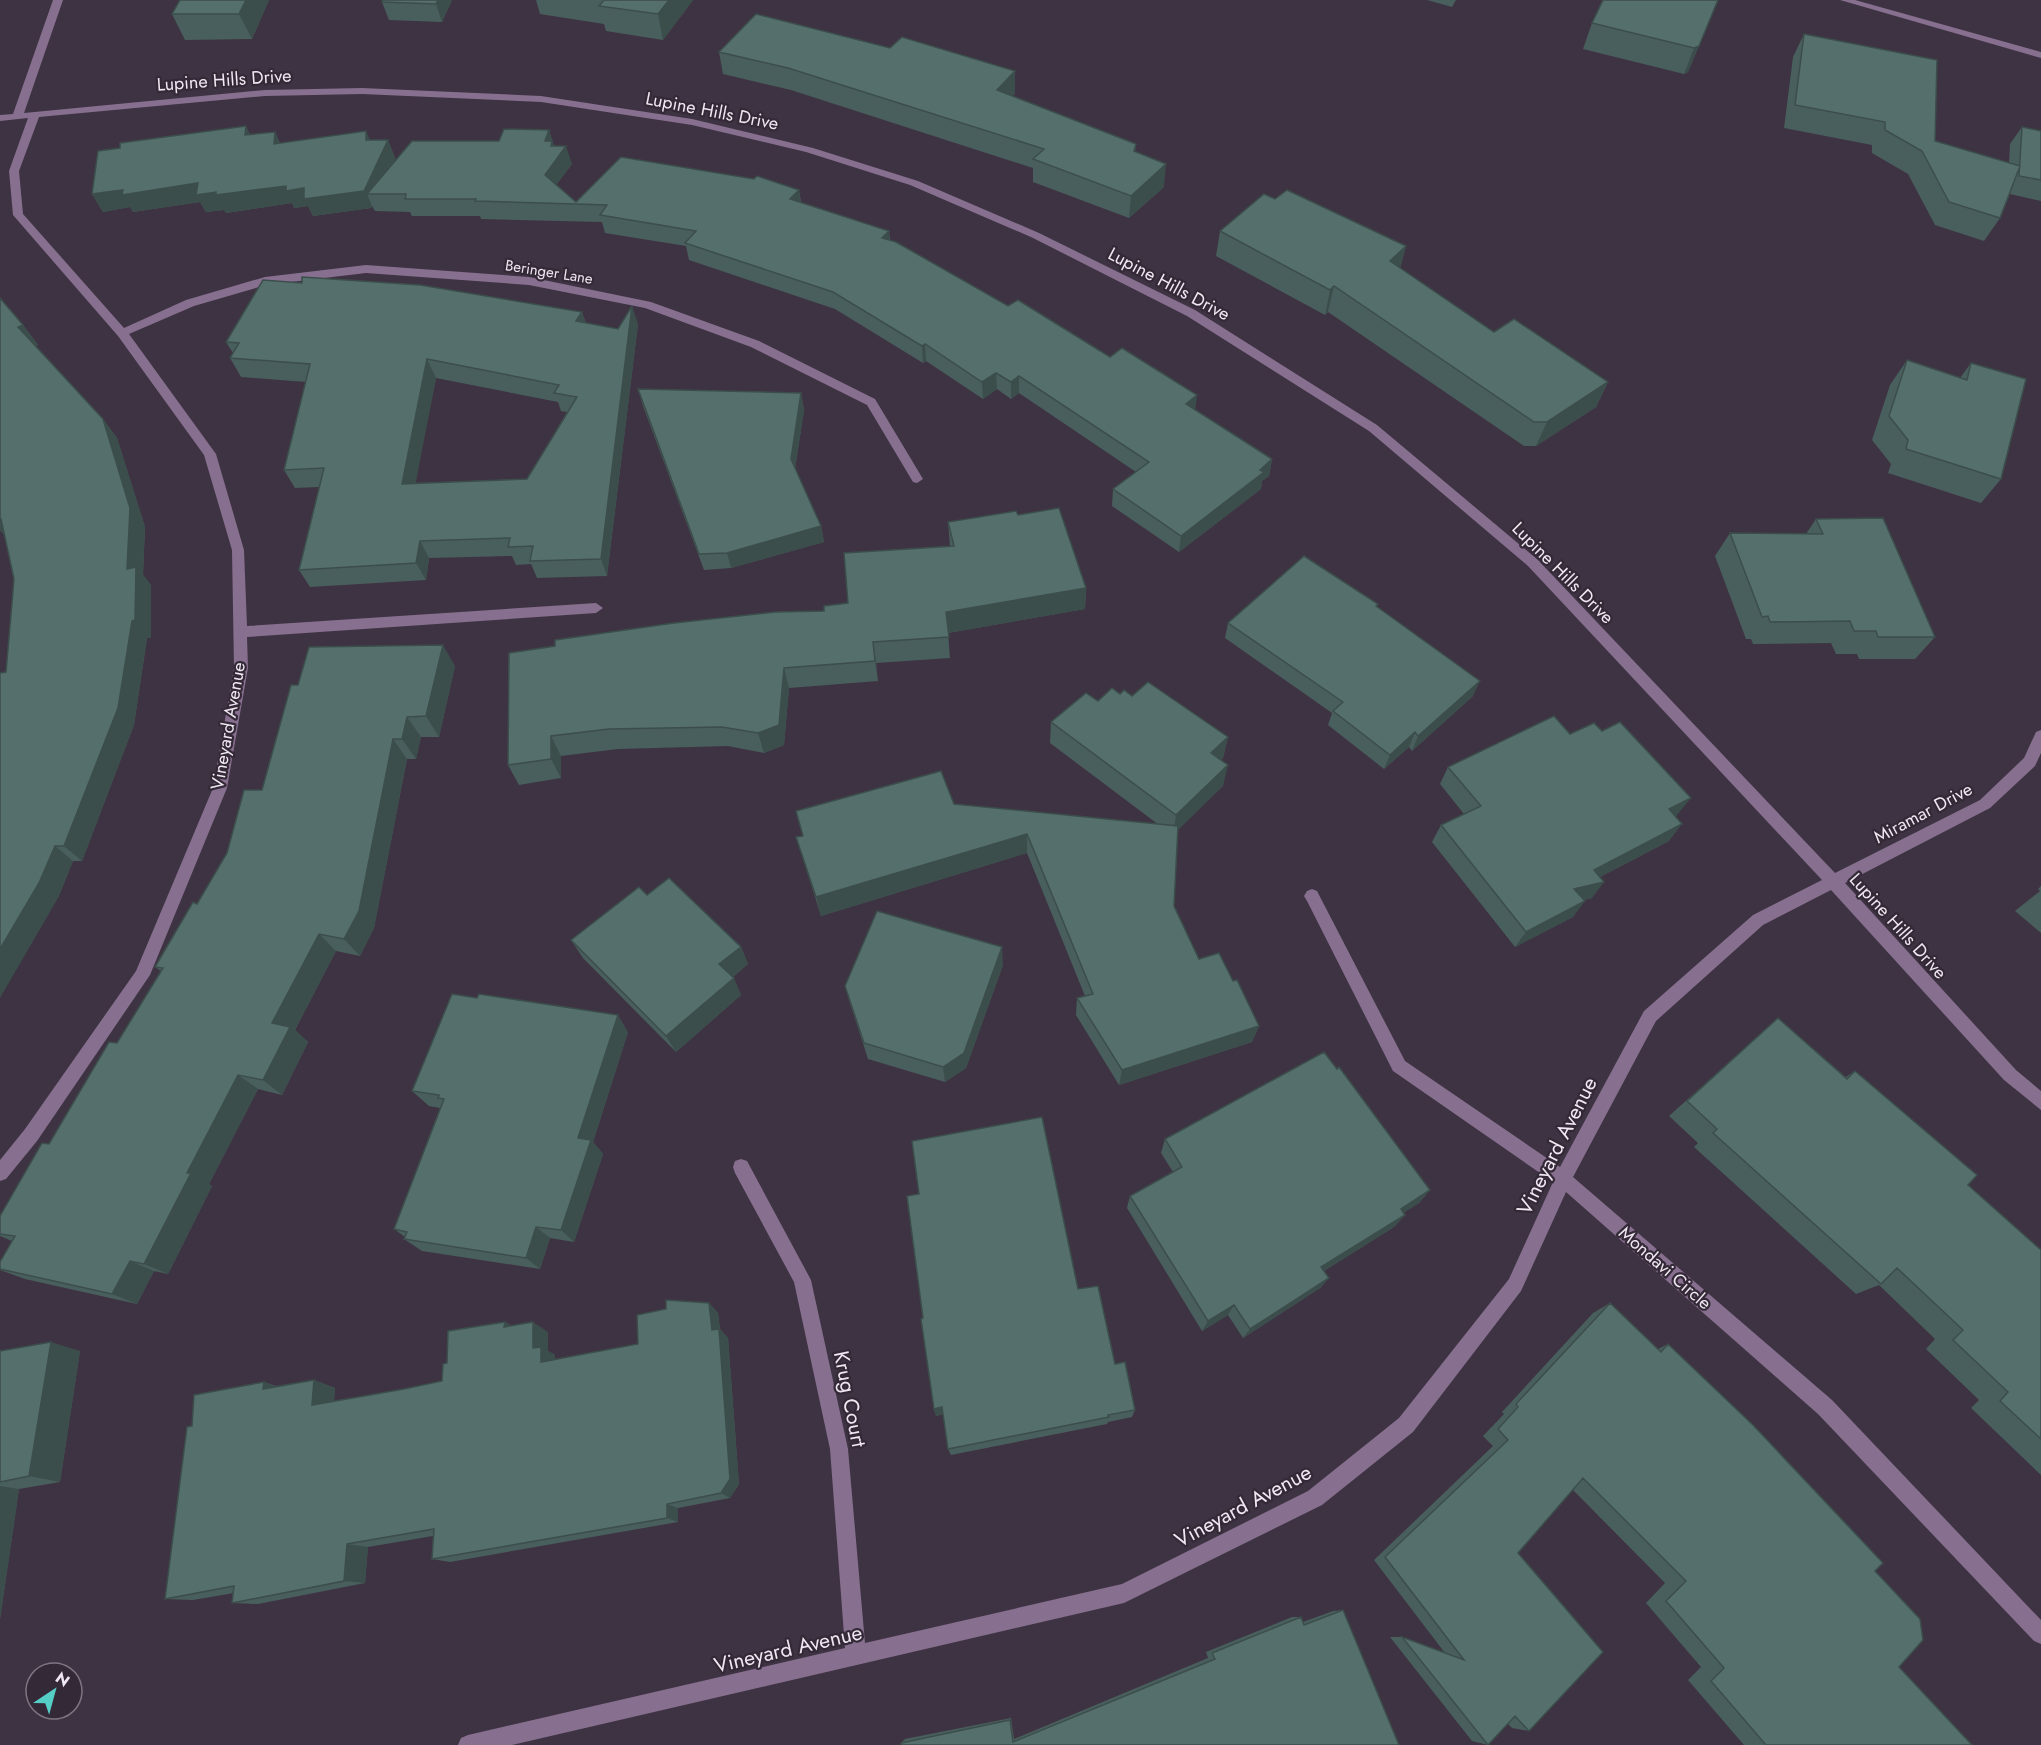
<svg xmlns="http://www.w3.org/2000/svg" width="2041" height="1745" viewBox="0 0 2041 1745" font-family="Jost,sans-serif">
<rect width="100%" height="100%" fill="#3e3342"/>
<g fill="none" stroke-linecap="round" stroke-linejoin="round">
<!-- minor -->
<path fill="#876f8f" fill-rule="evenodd" d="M53 0H63L24 113 265 90 362 88 541 96 692 119 813 148 918 181 1039 233 1195 310 1377 425 1538 560 1835 873 1980 800 2024 758 2036 732 2041 730V753L2035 766 1990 808 1845 883 2016 1070 2041 1091V1110L2004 1080 1831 890 1763 925 1656 1021 1573 1177 1832 1400 2041 1620V1644L2034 1641 1818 1414 1566 1192 1521 1291 1413 1432 1322 1505 1124 1603 512 1745H458L461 1738 468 1735 845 1648 830 1449 794 1282 735 1173 733 1167 735 1161 741 1159 747 1161 811 1280 848 1449 865 1643 1122 1584 1308 1491 1399 1418 1509 1279 1553 1182 1393 1071 1307 901 1304 896 1307 891 1312 889 1317 891 1405 1061 1560 1167 1644 1011 1753 915 1822 880 1528 566 1369 431 1187 316 1031 237 910 185 806 152 692 125 541 102 362 94 265 96 39 117 19 171 23 214 124 328 186 300 265 277 366 265 529 277 651 302 759 341 875 399 923 479 917 483 913 482 867 405 751 347 645 308 529 285 366 273 266 285 194 306 129 334 216 454 244 550 247 626 596 603 603 608 596 613 247 637 248 668 227 788 150 975 37 1141 6 1179 0 1181V1160L25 1129 136 971 213 788 234 668 232 550 204 455 118 336 13 215 9 171 28 118 0 121V115L13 114Z
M1840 0H1855L2041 52V58Z"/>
</g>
<!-- wall -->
<path fill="#495f5d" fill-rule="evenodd" d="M269 0 252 39 185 40 172 14Z
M452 0 442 22 389 20 382 2Z
M536 0H693L663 40 606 31 604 24 540 14Z
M1427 0H1456L1452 7Z
M1718 0 1688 72 1684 74 1583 49 1592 23Z
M1804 34 1935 141 2009 163 2010 144 2022 127 2041 131V201L2010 194 2000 218 1984 241 1935 225 1908 174 1872 153V145L1784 128 1793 57Z
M890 48 1015 71V93L1013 96 1136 144 1135 152 1164 187 1129 218 1033 182V168L791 90 723 74 719 52Z
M549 130 554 146 572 164 556 185 576 202 799 190 801 202 889 231 890 240 1195 410 1272 459 1269 476 1262 481 1261 489 1179 552 1112 506 1113 489 1136 472 1019 393 1011 399 997 389 983 399 926 361 923 363 835 309 689 260 686 246 605 233 602 222 481 219 480 216H412L410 212 375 211 372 206 371 208 313 216 308 206 294 208 292 203 226 213 224 210 206 212 200 202 133 212 130 207 103 212 92 194 250 135 275 132 280 143 388 140 395 158 393 164Z
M1275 199 1406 246 1400 268 1494 332 1608 382 1596 407 1536 446H1524L1328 312 1325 315 1216 256 1220 231Z
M0 298 23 325 38 345 35 346 103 419 117 438 145 527 143 575 151 585V638H147L134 725 82 861H73L58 898 6 672 14 579 5 535 0 530Z
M582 312 586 323 618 329 638 324 607 576 537 578 531 564 516 565 512 556 429 558 426 580 310 587 299 570 319 487 295 488 284 470 306 382 241 377 230 358 233 353 226 342ZM436 378 558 402 561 411 567 412 527 479 415 483Z
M1907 360 1960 378 1971 363 2001 479 1981 503 1888 473 1891 464 1872 440 1890 385Z
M638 389 801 393 804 410 795 469 821 526 824 542 731 568 704 570 643 406Z
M1018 515 1086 588 1085 609 948 633 950 658 876 663 878 681 789 688 784 745 764 753 728 746 618 749 561 756V778L519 785 508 765 509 653 824 611 848 603 950 546 948 522Z
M1816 519 1935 637 1915 659H1859L1857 654H1836L1831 643 1753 644 1751 639H1746L1715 556 1730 533 1806 534Z
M1377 607 1473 696 1412 751 1409 747 1384 769 1328 725 1332 713 1225 638 1228 623Z
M455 666 439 737H421L416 759H407L374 928 360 956 336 951 295 1030 308 1042 282 1095 258 1089 209 1184 212 1186 168 1274 154 1271 137 1304 25 1279 0 1270V1262L12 1241 0 1236V1216L117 1043 161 971 155 967 197 904 227 853 262 790 298 685Z
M1120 694 1132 696 1228 737 1223 758 1221 760 1223 786 1178 829 1174 906 1199 959 1233 981 1259 1026 1252 1042 1119 1085 1076 1015 1077 998 1085 996 1027 853 821 916 796 837 803 836 796 811 954 804 1159 825 1050 743 1051 722 1098 701Z
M1570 734 1677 815 1675 816 1669 841 1600 877 1592 898 1584 900 1573 917 1515 947 1432 842 1441 825 1464 814 1440 784 1448 767Z
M2041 886V933L2015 911 2040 891 2038 889Z
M647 895 741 947 748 964 733 977 741 995 676 1052 583 958 571 940Z
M1003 965 966 1068 945 1082 868 1059 850 1003 845 986Z
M1778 1018 1846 1077 1855 1071 1968 1185 2041 1250V1475L1971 1408 1979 1400 1926 1349 1935 1339 1879 1285 1856 1294 1694 1147 1698 1143 1669 1116 1759 1035Z
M628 1032 593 1142 603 1154 574 1242 550 1238 540 1269 422 1251 404 1239 405 1237 394 1229 440 1108 429 1106 412 1091Z
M1165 1139 1430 1190 1419 1203 1404 1212 1405 1215 1394 1227 1324 1271 1329 1278 1320 1288 1243 1338 1228 1315 1202 1331 1127 1208 1130 1196 1173 1172 1161 1153Z
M1078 1289 1135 1410 1132 1417 1108 1422 1107 1424 951 1455 948 1449 943 1414 936 1416 934 1409Z
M709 1303 718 1313 720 1329 728 1338 739 1484 730 1498 678 1508V1522L450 1562 432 1559 433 1536 368 1547 365 1583 258 1604 232 1603 234 1593 193 1600 165 1599 192 1426 264 1382 276 1386 314 1380 335 1388 334 1401 404 1389 442 1381 447 1363 505 1322 512 1326 548 1332V1351L555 1355V1359L638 1344Z
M1610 1303 1658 1349 1668 1344 1875 1571 1899 1667 1972 1745H1744L1688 1680 1701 1667 1646 1603 1665 1583 1573 1490 1518 1553 1529 1731 1512 1728 1508 1724 1488 1745 1472 1741 1390 1637H1402L1445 1653 1374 1560 1493 1446 1483 1436 1504 1414 1502 1412 1593 1313Z
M0 1351H80L60 1482 19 1489 0 1619Z
M1343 1610 1399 1745 901 1743 905 1739 1011 1718 1014 1739 1208 1658 1206 1652 1292 1617H1301L1303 1622 1333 1611Z"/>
<!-- shaded-wall -->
<path fill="#3c4e4c" d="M246 0H269L252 39 239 14Z
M438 0H452L442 22 436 4Z
M669 0H693L663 40 658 14Z
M1699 46 1688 72 1684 74 1694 48Z
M1015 71V93L998 113 997 90Z
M246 126 255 144 245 135Z
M549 130 558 158 566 146 572 164 550 193 545 175V141Z
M366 131 374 149 366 140Z
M275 132 283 149 274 144Z
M388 140 395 158 378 194H367L372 206 371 208 313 216 308 206 294 208 292 203 226 213 224 210 206 212 200 202 133 212 130 207 103 212 92 194 123 190 198 183Z
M1166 164 1164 187 1129 218 1131 196Z
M799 190 801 208 790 199Z
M889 231 890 248 882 238Z
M1406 246 1399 272 1390 261Z
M1334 286 1328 312 1325 315 1330 290Z
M632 306 638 324 607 576 601 559Z
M582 312 588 331 576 321Z
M23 325 38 345 33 347 18 327Z
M925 344 926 361 923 363 922 346Z
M427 359 436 378 412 502 402 484Z
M996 373 997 389 983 399 982 382Z
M1019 376V393L1011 399V382Z
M1608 382 1596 407 1536 446 1547 422Z
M801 393 804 410 794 476 791 459Z
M1197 395 1195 412 1186 404Z
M103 419 117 438 145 527 143 575 151 585V638H147L134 725 82 861 64 846 132 621 127 569Z
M1272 459 1269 476 1262 481 1261 489 1179 552 1181 536Z
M0 519H1L9 541 0 530Z
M821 526 824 542 731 568 727 553Z
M420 541 429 558 426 580 416 563Z
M1086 588 1085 609 948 633 946 612Z
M873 642 876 663 878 681 875 661Z
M443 645 455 666 439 737 426 716Z
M784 668 789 688 784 745 764 753 758 733Z
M1480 681 1473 696 1412 751 1418 736Z
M407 717 421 737 416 759 402 739Z
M1415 732 1409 747 1384 769 1390 755Z
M551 736 561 756V778L551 759Z
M1228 737 1223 758 1206 774 1211 753Z
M393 739 407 759 374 928 360 956 344 939Z
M1228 765 1223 786 1173 835 1176 815Z
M1691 798 1677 815 1656 826 1669 809Z
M1682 824 1669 841 1582 886 1594 870Z
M1027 834V853L821 916 816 897Z
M55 846 73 861 58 898 0 998V949Z
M1604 882 1592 898 1563 905 1574 889Z
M1585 901 1573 917 1515 947 1526 932Z
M319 934 336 951 295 1030 308 1042 282 1095 263 1080 272 1023Z
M741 947 748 964 727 982 719 964Z
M1002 947 1003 965 966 1068 945 1082 943 1067Z
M734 978 741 995 676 1052 666 1036Z
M618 1015 628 1032 593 1142 603 1154 574 1242 561 1230 578 1138Z
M1259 1026 1252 1042 1119 1085 1122 1070Z
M238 1075 258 1089 209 1184 212 1186 168 1274 144 1264 187 1173Z
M1430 1190 1419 1203 1391 1221 1401 1209Z
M1405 1215 1394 1227 1313 1278 1321 1267Z
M536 1227 550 1238 540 1269 526 1258Z
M130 1261 154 1271 137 1304 112 1294Z
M1329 1278 1320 1288 1243 1338 1250 1329Z
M709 1303 718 1313 720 1329 728 1338 739 1484 730 1498 721 1493Z
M1234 1305 1228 1315 1202 1331 1208 1321Z
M505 1322 521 1331 504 1327Z
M533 1322 548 1332V1351L555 1355V1370L541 1362 533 1348Z
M51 1342 80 1351 60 1482 29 1476Z
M314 1380 335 1388 333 1412 312 1405Z
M264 1382 286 1390 263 1389Z
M942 1407 945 1414 936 1416 934 1409Z
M0 1486 19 1489 0 1619Z
M667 1504 678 1508V1522L667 1518Z
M347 1544 368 1547 365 1583 344 1581Z"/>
<!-- building -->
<path fill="#556f6c" stroke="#3c4e4c" stroke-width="1.5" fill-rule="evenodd" d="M180 0H246L239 14H172Z
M383 0H438L436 4 382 2Z
M604 0H669L658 14 599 6Z
M1603 0H1718L1699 46 1694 48 1592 23Z
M756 14 890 48 902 37 1015 71 997 90 1136 144 1134 151 1166 164 1131 196 1033 159 1044 149 788 68 719 52Z
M1804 34 1937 60 1935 141 2020 166 2000 218 1949 202 1922 151 1885 130V122L1795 105Z
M246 126 245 135 275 132 274 144 366 131V140H388L364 191 304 199V188L286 191V186L216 195V192L196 195 198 183 122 195 123 190 92 194 98 151 120 148V143Z
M2022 127 2041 131V180L2019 176Z
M504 129 549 130 545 141H552L551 146H566L545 175 576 202 621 157 754 179 757 176 799 190 790 199 889 231 882 238 896 242 1008 306 1018 300 1110 357 1122 348 1197 395 1186 404 1272 459 1260 470 1264 472 1181 536 1113 489 1149 462 1019 376 1011 382 996 373 982 382 925 344 922 346 833 292 685 243 696 231 600 215 607 205 475 201 476 199H405L406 194H367L412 141H499Z
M1287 190 1406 246 1390 261 1494 332 1514 319 1608 382 1547 422H1534L1334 286 1330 290 1220 231 1264 194 1275 199Z
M302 277 420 285 582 312 576 321 618 329 632 306 601 559 530 561 533 546 508 547 510 538 420 541 416 563 299 570 324 468 284 470 310 364 230 358 239 343 226 342 263 280 302 283ZM427 359 559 385 554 393 577 397 527 479 402 484Z
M0 298 23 325 18 327 103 419 130 508 127 569 136 567 135 620 132 621 118 708 64 846H55L39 883 0 949V673L6 672 14 579 1 519H0Z
M1907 360 1967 380 1971 363 2026 379 2001 479 1906 449 1908 440 1889 416Z
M638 389 801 393 791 459 821 526 727 553 699 554Z
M1059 508 1086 588 946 612 949 637 873 642 875 661 784 668 779 725 758 733 722 727 609 729 551 736V759L508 765 509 653 555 646V640L674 623 775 612 824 611V606L848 603 844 553 954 546 948 522 1016 511 1018 515Z
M1883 518 1935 637H1878L1876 631H1854L1850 621 1770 622 1768 616 1762 617 1730 533 1823 534 1816 519Z
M1304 556 1378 604 1376 606 1480 681 1418 736 1415 732 1390 755 1333 711 1343 702 1228 623Z
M443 645 426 716 407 717 402 739H393L359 911 344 939 319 934 272 1023 290 1027 263 1080 238 1075 187 1173H191L144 1264 130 1261 112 1294 0 1269V1262L15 1236 0 1234V1216L42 1143 49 1144 109 1042 117 1043 163 968 155 967 193 902 197 904 227 853 244 790H262L291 685H298L309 647Z
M1148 682 1228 737 1211 753 1228 765 1176 815 1051 722 1086 693 1098 701 1112 688 1120 694 1124 690 1132 696Z
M1554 716 1570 734 1594 723 1602 731 1620 722 1691 798 1669 809 1682 824 1594 870 1604 882 1574 889 1585 901 1526 932 1441 825 1481 806 1448 767Z
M941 771 954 804 1178 826 1174 906 1199 959 1219 953 1233 981 1237 980 1259 1026 1122 1070 1077 998 1093 994 1027 834 816 897 796 837 803 836 796 811Z
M669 878 741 947 719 964 734 978 666 1036 571 940 639 887 647 895Z
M877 911 1002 947 964 1053 943 1067 864 1043 845 986Z
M452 994 477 998 479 994 618 1015 578 1138 591 1140 561 1230 536 1227 526 1258 404 1239 407 1232 394 1229 444 1099 438 1098 439 1095 412 1091Z
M1778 1018 1847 1079 1855 1071 1977 1175 1968 1185 2041 1250V1439L2000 1401 2008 1392 1953 1340 1963 1330 1897 1268 1881 1284 1713 1133 1717 1129 1687 1101Z
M1324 1052 1337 1069 1339 1067 1430 1190 1401 1209 1405 1215 1321 1267 1329 1278 1250 1329 1234 1305 1208 1321 1130 1196 1182 1167 1165 1139Z
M1042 1117 1078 1289 1098 1286 1115 1364 1125 1362 1135 1410 1108 1415 1109 1417 948 1449 942 1407 934 1409 921 1319 923 1318 907 1196 919 1194 912 1141Z
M666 1300 709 1303 712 1330 719 1329 730 1479 721 1493 667 1504V1518L432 1559 434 1529 347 1544 344 1581 232 1603 234 1586 165 1599 187 1427 192 1426 194 1395 264 1382 263 1389 314 1380 312 1405 404 1389 442 1381 443 1364 447 1363 448 1331 505 1322 504 1327 533 1322V1348L541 1347V1362L638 1344 637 1315 666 1309Z
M1610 1303 1661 1352 1668 1344 1753 1425 1883 1563 1875 1571 1920 1619 1923 1640 1899 1667 1972 1745H1766L1711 1681 1724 1668 1666 1601 1686 1581 1583 1478 1518 1553 1603 1652 1529 1731 1515 1716 1488 1745 1402 1637 1464 1660 1385 1557 1508 1440 1498 1429 1518 1407 1516 1404Z
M51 1342 29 1476 0 1482V1351Z
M1343 1610 1399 1745H901V1743L1010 1720 1013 1742 1215 1659 1212 1653 1301 1617 1304 1625Z"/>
<g text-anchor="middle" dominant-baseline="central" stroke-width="4.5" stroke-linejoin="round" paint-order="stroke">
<!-- far-street labels -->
<g font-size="15" fill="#efe8f2" stroke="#342937">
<text transform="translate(549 272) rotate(9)">Beringer Lane</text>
</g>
<!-- street labels -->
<g font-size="18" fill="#efe8f2" stroke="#342937">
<text transform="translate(224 80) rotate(-4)">Lupine Hills Drive</text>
<text transform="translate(712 111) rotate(11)">Lupine Hills Drive</text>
<text transform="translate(1169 284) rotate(28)">Lupine Hills Drive</text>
<text transform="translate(1563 573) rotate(45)">Lupine Hills Drive</text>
<text transform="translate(228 726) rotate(-80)">Vineyard Avenue</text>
<text transform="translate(1923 813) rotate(-28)">Miramar Drive</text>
<text transform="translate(1898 926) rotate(48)">Lupine Hills Drive</text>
<text transform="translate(1665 1268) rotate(41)">Mondavi Circle</text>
</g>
<!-- near-street labels -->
<g font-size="21" fill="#efe8f2" stroke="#342937">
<text transform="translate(1557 1146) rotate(-63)">Vineyard Avenue</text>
<text transform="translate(850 1399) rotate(79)">Krug Court</text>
<text transform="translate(1243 1506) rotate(-28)">Vineyard Avenue</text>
<text transform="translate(788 1649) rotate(-13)">Vineyard Avenue</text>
</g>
</g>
<!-- north arrow -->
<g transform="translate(54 1691) rotate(36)"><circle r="28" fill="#342937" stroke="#7f7582" stroke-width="1.5"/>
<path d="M0-4.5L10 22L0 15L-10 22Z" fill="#55cec6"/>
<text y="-9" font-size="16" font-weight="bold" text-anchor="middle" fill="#efe8f2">N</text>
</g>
</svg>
